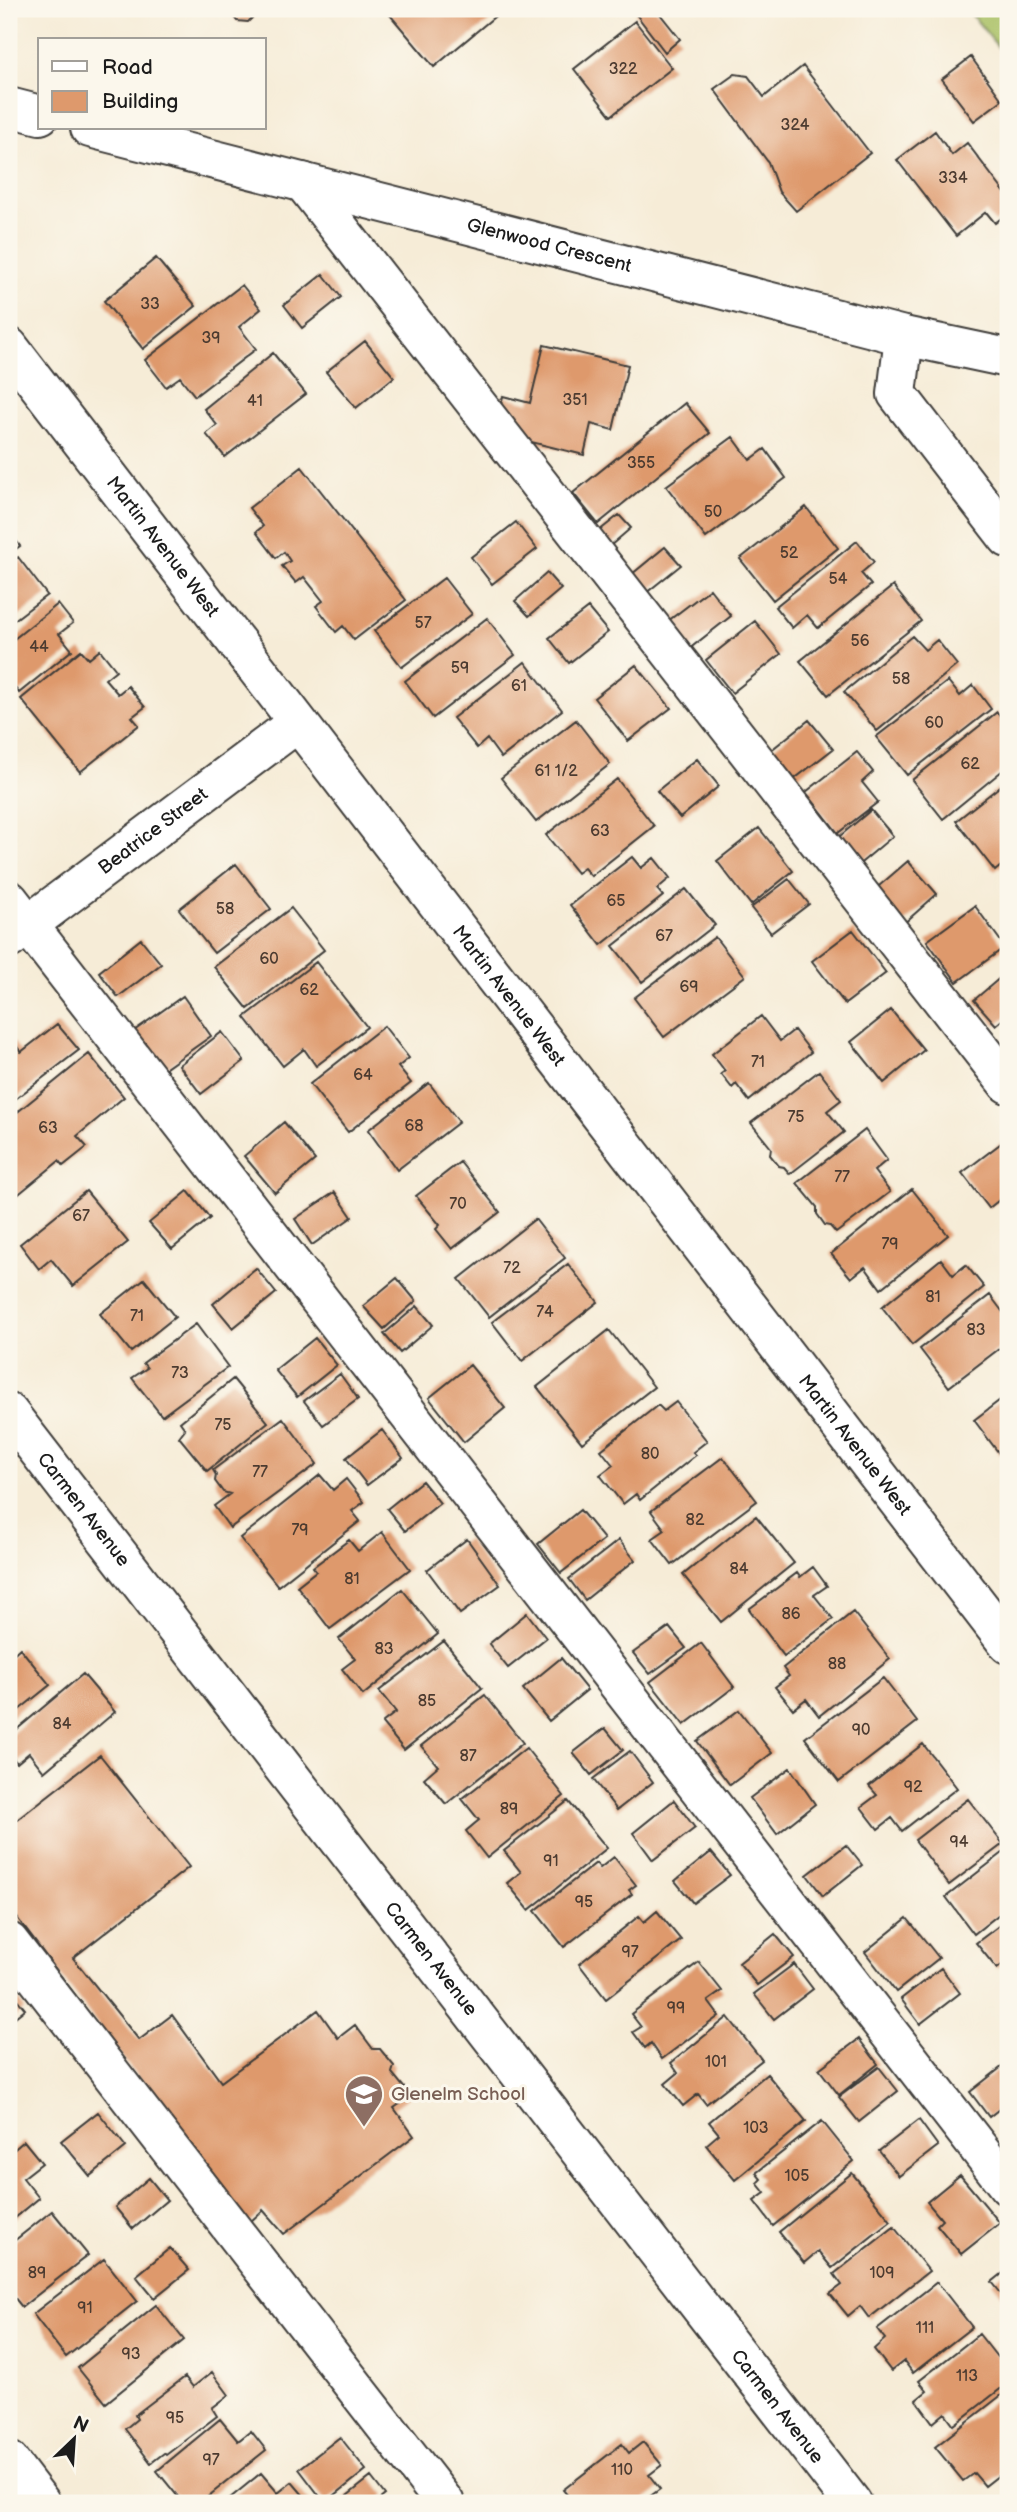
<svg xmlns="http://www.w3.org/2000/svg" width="1017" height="2512" viewBox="0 0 1017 2512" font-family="'Balsamiq Sans',sans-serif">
<rect width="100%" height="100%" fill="#fbf7ec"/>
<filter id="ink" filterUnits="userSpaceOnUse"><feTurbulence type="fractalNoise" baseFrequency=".0143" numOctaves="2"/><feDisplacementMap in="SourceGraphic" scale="14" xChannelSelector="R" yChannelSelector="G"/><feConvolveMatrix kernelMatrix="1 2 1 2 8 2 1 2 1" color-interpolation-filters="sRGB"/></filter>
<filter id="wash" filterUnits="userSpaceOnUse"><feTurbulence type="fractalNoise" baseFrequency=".00686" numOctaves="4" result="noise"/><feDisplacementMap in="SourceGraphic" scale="28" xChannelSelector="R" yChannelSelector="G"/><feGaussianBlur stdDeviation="1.57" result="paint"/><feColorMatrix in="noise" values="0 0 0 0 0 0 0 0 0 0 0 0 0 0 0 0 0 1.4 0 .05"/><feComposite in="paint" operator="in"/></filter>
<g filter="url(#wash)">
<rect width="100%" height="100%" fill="#f6ecd7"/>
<!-- green -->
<path fill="#aac166" stroke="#636e41" stroke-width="2" d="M967 9H1008V59Z"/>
<g id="blocks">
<!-- building -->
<path fill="#de996c" d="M231 9H261L248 22 237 21 231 13Z
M385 9H498L500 12 434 67Z
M640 9H656L680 39 665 52 635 13Z
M635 21 672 68 611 116 574 69Z
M971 57 1002 100 974 121 942 79Z
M803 66 870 153 796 211 779 192 768 162 714 89 735 74 748 76 764 97Z
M935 131 952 155 967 143 1008 197V213L995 223 986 212 956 236 897 160Z
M156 258 196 306 143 349 104 301Z
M323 274 341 297 302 328 284 305Z
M242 285 261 309 239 327 256 349 195 396 180 377 166 387 145 360Z
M365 341 394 377 356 408 326 372Z
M544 345 628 365 613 430 591 424 584 455 507 436 497 422 503 396 530 403Z
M273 353 306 394 225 457 206 434 217 425 204 409Z
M685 403 710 433 598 524 573 493Z
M733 437 750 460 765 449 786 478 706 538 666 486Z
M302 467 406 600 354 640 343 626 336 632 316 606 323 601 304 577 296 583 282 566 290 561 284 552 276 558 256 532 263 526 249 508Z
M806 507 838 548 773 600 740 559Z
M619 515 631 528 610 546 599 531Z
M516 522 537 549 492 584 471 557Z
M9 531 20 546 9 554Z
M857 541 874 562 861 573 871 585 818 628 807 615 792 628 775 607Z
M665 547 681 565 646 593 631 575Z
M18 557 47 595 9 624V563Z
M547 573 561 589 529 616 515 601Z
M444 578 472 614 402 667 374 631Z
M893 586 921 621 828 695 800 661Z
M710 589 731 616 689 649 668 621Z
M58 604 73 623 59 634 72 650 19 693 9 681V643Z
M588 608 608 632 569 663 549 638Z
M487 618 515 655 433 718 405 681Z
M755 621 781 654 732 693 706 660Z
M912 636 925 650 937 640 957 665 877 731 844 692Z
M81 650 89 659 100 650 116 670 105 679 118 694 128 686 145 707 132 717 139 725 80 772 21 699Z
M525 662 562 710 501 758 487 739 477 748 453 718Z
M636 665 671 708 628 741 594 698Z
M948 681 960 696 973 685 991 709 907 775 876 737Z
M997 712 1008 726V754L1005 757 1008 766 943 819 912 780Z
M576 720 610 764 536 822 501 778Z
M809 720 833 749 793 780 770 751Z
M857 752 873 772 862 782 878 802 838 833 806 792Z
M697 759 719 786 680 818 657 791Z
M617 779 654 826 591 876 584 868 577 873 546 835Z
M1008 780V860L995 871 956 821Z
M871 810 893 836 856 867 834 841Z
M759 828 793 871 751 905 717 861Z
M632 857 641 868 654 858 670 878 657 889 663 896 601 945 570 905Z
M908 861 937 894 902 925 872 892Z
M236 864 271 909 214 953 179 909Z
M789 879 809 904 771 933 751 908Z
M686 889 715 925 642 982 613 946Z
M975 906 1005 947 957 982 927 941Z
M291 908 324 950 248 1009 214 967Z
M853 930 886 973 845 1004 812 961Z
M715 937 745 976 664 1037 634 998Z
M141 939 161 964 118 997 99 972Z
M316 962 367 1027 316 1066 304 1049 283 1066 245 1017Z
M1008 971V1015L996 1025 974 1000Z
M183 996 211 1036 163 1070 134 1031Z
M891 1010 924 1050 884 1083 851 1042Z
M761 1016 780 1041 794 1030 811 1052 749 1101 736 1084 732 1088 721 1074 725 1071 712 1054Z
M57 1024 79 1050 9 1104V1036L21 1052Z
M384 1026 409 1058 398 1067 411 1083 348 1132 310 1084Z
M222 1032 244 1061 201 1094 179 1065Z
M89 1054 124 1097 77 1136 87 1147 63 1166 59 1161 9 1202V1119Z
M819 1071 841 1100 827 1111 844 1132 790 1174 784 1167 779 1166 770 1155 771 1148 751 1123Z
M429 1083 459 1122 397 1170 368 1130Z
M284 1122 315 1160 275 1193 244 1156Z
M865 1130 887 1160 874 1171 890 1192 836 1233 830 1226 825 1225 817 1214V1207L797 1183Z
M1004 1141 1008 1147V1193L989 1208 962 1173Z
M460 1162 500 1212 452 1249 436 1229 440 1225 416 1196Z
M912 1189 948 1235 881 1289 865 1267 851 1278 831 1254Z
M86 1191 128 1242 73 1286 51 1259 39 1269 20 1244Z
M188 1191 210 1218 172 1249 149 1223Z
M335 1192 352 1217 312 1245 295 1219Z
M535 1219 565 1258 489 1317 459 1279Z
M941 1259 953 1275 966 1265 984 1287 912 1345 882 1307Z
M568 1264 598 1302 522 1361 492 1322Z
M256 1268 276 1293 233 1328 213 1304Z
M397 1278 416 1301 384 1329 363 1306Z
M144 1279 175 1317 131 1352 100 1314Z
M990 1295 1008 1319V1342L949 1387 920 1349Z
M417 1306 433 1325 400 1353 384 1334Z
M196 1324 228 1367 162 1416 132 1378 147 1368 143 1363Z
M609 1330 654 1387 582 1443 537 1387Z
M315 1338 337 1365 297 1397 275 1370Z
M470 1365 505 1408 464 1442 429 1398Z
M340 1374 358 1399 323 1425 304 1401Z
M233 1379 268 1422 207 1471 179 1437 185 1429 180 1422Z
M1008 1394V1456L1004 1460 974 1420Z
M676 1402 707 1441 693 1452 696 1455 640 1500 636 1494 623 1504 600 1475 613 1465 601 1450 658 1405 664 1411Z
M283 1418 317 1464 230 1528 214 1506 230 1494 223 1492 215 1481 216 1475 213 1470Z
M382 1430 403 1458 367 1485 346 1458Z
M723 1457 757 1501 672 1565 652 1539 665 1530 651 1511Z
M320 1475 333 1490 346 1479 364 1502 352 1511 360 1521 278 1586 240 1538Z
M422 1481 440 1503 405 1531 387 1509Z
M580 1510 604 1539 561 1573 538 1544Z
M756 1516 794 1563 721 1622 683 1575Z
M382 1532 410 1569 330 1629 297 1586 316 1571 313 1567 349 1540 358 1551Z
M467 1539 500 1585 460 1614 427 1570Z
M619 1540 635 1560 585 1600 569 1579Z
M813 1567 827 1586 814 1595 833 1619 784 1656 749 1609 797 1573 800 1577Z
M402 1589 438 1634 363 1695 342 1669 355 1659 339 1639Z
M853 1612 890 1659 819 1716 806 1699 793 1709 775 1687 789 1676 783 1668Z
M527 1613 546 1638 508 1668 489 1644Z
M669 1627 686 1648 650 1674 633 1653Z
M444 1641 482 1688 404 1750 382 1723 396 1712 379 1691Z
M701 1643 734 1687 684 1725 650 1682Z
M20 1648 50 1685 9 1718V1658Z
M561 1658 587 1690 549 1721 523 1689Z
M83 1674 115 1712 44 1772 29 1753 17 1763 9 1753V1736Z
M883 1678 917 1722 839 1782 805 1738Z
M485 1695 523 1743 446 1804 424 1778 438 1766 421 1746Z
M739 1710 772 1753 730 1785 697 1741Z
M605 1728 623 1750 591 1775 573 1753Z
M923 1744 957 1788 902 1831 892 1818 878 1829 861 1807 877 1795 869 1786Z
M526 1748 564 1796 487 1858 466 1831 479 1820 462 1799Z
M630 1751 653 1782 617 1810 593 1779Z
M100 1755 189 1867 73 1958 139 2040 172 2015 221 2082 318 2010 338 2038 355 2025 373 2049H380L394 2066 392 2073 411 2096 394 2108 414 2136 284 2234 263 2210 248 2224 9 1907V1826Z
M790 1768 815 1804 777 1834 750 1798Z
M968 1799 1003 1844 949 1885 915 1840Z
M674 1800 695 1828 653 1860 633 1833Z
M568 1801 607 1848 529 1910 507 1883 521 1872 504 1851Z
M846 1845 862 1865 823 1896 807 1875Z
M1008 1849V1907L974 1934 946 1897Z
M711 1852 730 1875 693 1903 675 1881Z
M614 1857 636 1885 629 1890 632 1894 564 1947 535 1911 596 1863 600 1868Z
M657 1911 681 1940 606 1999 579 1964 639 1916 644 1922Z
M907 1918 939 1958 896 1992 865 1952Z
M1008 1919V1960L997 1969 976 1943Z
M775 1934 794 1957 757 1985 739 1963Z
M699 1962 722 1991 708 2001 719 2016 662 2059 651 2043 645 2048 633 2032 641 2027 631 2014Z
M794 1964 813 1989 774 2019 754 1994Z
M941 1968 960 1993 920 2024 901 1999Z
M9 1989 25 2009 9 2022Z
M728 2017 762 2060 706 2104 698 2094 683 2106 665 2084 678 2073 671 2063Z
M859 2039 878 2064 839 2095 819 2069Z
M1008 2062V2102L989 2117 970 2092Z
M879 2067 898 2091 859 2122 839 2097Z
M767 2074 806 2121 735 2180 706 2145 719 2134 709 2122Z
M98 2112 126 2147 90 2176 61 2141Z
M919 2120 938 2146 899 2176 879 2151Z
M822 2121 854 2161 773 2226 754 2201 765 2193 757 2183 761 2179 756 2173Z
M24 2141 42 2163 23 2178 39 2198 9 2223V2154Z
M852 2173 891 2221 832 2268 818 2251 804 2263 779 2232Z
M960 2175 1000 2223 961 2254 937 2225 942 2220 927 2202Z
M149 2178 167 2200 133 2229 115 2207Z
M52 2211 88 2255 22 2307 9 2291V2245Z
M894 2227 929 2271 869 2318 860 2306 848 2316 830 2294 842 2285 834 2274Z
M170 2248 189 2270 154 2298 136 2276Z
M104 2259 137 2301 66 2357 33 2314Z
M1008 2269V2302L992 2282Z
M937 2282 972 2327 913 2373 904 2361 891 2371 874 2349 885 2339 877 2329Z
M156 2305 184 2340 106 2403 78 2368Z
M979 2334 1008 2371V2383L954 2425 945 2413 933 2423 916 2400 927 2391 919 2381Z
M212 2372 229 2395 212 2408 217 2416 166 2455 164 2453 151 2463 125 2429 137 2419 135 2415 185 2377 193 2387Z
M1008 2390V2468L985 2486 974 2473 963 2481 935 2447Z
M220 2419 238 2441 251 2431 266 2450 200 2503H183L157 2471Z
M340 2437 366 2470 325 2503 299 2469Z
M643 2442 662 2465 649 2475 660 2489 641 2503H574L563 2490 622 2444 629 2453Z
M261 2473 278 2493 292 2482 310 2503H224Z
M371 2477 385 2495 375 2503H338Z"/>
</g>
</g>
<g filter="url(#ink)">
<use href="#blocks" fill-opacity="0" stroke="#3d3b38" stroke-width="2"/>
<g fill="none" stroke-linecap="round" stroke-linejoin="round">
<!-- minor casing -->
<g stroke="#3d3b38" stroke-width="42">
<g id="minor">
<path d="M9 107 40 115"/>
<path id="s1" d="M90 128 904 336 1008 358"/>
<path d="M303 182 1008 1084"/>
<path d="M904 336 897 394 1008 538"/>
<path id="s2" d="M9 347 1008 1644"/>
<path d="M9 900 1008 2186"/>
<path id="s3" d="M9 939 297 723"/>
<path id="s4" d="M9 1413 852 2503"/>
<path d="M9 1942 445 2503"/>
<path d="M9 2461 41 2503"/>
</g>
</g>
<!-- minor -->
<use href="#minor" stroke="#fff" stroke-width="38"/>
</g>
</g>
<!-- icons -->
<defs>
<g id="school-pin" transform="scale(2.0125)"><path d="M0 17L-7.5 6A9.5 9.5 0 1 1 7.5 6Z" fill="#8d6e63" stroke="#fbf7ec"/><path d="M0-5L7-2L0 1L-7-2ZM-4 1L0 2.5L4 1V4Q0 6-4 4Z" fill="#fff"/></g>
</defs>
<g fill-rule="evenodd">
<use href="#school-pin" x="364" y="2094"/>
</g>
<g text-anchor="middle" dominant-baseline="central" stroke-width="6" stroke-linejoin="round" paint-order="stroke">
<!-- number labels -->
<g font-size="16" fill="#4c3b30">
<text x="623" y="69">322</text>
<text x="795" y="125">324</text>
<text x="953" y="178">334</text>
<text x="150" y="304">33</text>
<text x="211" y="338">39</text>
<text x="575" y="400">351</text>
<text x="255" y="401">41</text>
<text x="641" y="463">355</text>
<text x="713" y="512">50</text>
<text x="789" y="553">52</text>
<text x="838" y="579">54</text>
<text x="423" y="623">57</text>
<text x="860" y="641">56</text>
<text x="39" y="647">44</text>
<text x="460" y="668">59</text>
<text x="901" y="679">58</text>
<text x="519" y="686">61</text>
<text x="934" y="723">60</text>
<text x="970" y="764">62</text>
<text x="556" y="771">61 1/2</text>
<text x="600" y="831">63</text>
<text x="616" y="901">65</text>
<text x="225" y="909">58</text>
<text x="664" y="936">67</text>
<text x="269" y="959">60</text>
<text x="689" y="987">69</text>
<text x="309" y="990">62</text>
<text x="758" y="1062">71</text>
<text x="363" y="1075">64</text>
<text x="796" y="1117">75</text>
<text x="414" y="1126">68</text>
<text x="48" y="1128">63</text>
<text x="842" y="1177">77</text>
<text x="458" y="1204">70</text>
<text x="81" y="1216">67</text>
<text x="890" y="1244">79</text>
<text x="512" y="1268">72</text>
<text x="933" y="1297">81</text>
<text x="545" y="1312">74</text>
<text x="137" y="1316">71</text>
<text x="976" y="1330">83</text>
<text x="180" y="1373">73</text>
<text x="223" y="1425">75</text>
<text x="650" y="1454">80</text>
<text x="260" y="1472">77</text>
<text x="695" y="1520">82</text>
<text x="300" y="1530">79</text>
<text x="739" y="1569">84</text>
<text x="352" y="1579">81</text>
<text x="791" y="1614">86</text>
<text x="384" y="1649">83</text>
<text x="837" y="1664">88</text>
<text x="427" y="1701">85</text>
<text x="62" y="1724">84</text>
<text x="861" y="1730">90</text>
<text x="468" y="1756">87</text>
<text x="913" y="1787">92</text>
<text x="509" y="1809">89</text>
<text x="959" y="1842">94</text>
<text x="551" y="1861">91</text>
<text x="584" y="1902">95</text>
<text x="630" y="1952">97</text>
<text x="676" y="2008">99</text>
<text x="716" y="2062">101</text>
<text x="756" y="2128">103</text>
<text x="797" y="2176">105</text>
<text x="37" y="2273">89</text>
<text x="882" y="2273">109</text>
<text x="85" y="2308">91</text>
<text x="925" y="2328">111</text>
<text x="131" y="2354">93</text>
<text x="967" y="2376">113</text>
<text x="175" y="2418">95</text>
<text x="211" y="2460">97</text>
<text x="622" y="2470">110</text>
</g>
<!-- street labels -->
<g font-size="19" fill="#1c1c1c" stroke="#fbf7ec">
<text stroke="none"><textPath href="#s1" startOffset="474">Glenwood Crescent</textPath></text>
<text stroke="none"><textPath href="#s2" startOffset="252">Martin Avenue West</textPath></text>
<text stroke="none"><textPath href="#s3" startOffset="180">Beatrice Street</textPath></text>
<text stroke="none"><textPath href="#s2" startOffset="819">Martin Avenue West</textPath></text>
<text stroke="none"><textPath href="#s2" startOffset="1386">Martin Avenue West</textPath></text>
<text stroke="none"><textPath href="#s4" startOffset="122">Carmen Avenue</textPath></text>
<text stroke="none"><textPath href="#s4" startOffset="690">Carmen Avenue</textPath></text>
<text stroke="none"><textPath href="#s4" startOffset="1256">Carmen Avenue</textPath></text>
</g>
<!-- education labels -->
<g font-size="19" fill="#785e54" stroke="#fbf7ec" text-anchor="start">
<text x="391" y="2094">Glenelm School</text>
</g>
</g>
<!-- margin -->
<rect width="1017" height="2512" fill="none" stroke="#fbf7ec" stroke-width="35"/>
<!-- legend -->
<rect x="38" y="38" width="228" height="91" fill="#fbf7ec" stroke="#a29f99" stroke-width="2"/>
<rect x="52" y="61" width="35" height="10" fill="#ffffff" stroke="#a29f99" stroke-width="2"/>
<text x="102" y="74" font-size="21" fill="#1c1c1c">Road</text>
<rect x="52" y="91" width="35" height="21" fill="#de996c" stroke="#a29f99" stroke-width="2"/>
<text x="102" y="108" font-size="21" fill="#1c1c1c">Building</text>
<!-- north arrow -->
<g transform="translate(74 2439) rotate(25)" stroke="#fbf7ec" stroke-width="5" paint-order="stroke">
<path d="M0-5L12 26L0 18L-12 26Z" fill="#1c1c1c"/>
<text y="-10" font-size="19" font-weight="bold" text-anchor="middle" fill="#1c1c1c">N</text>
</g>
</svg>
